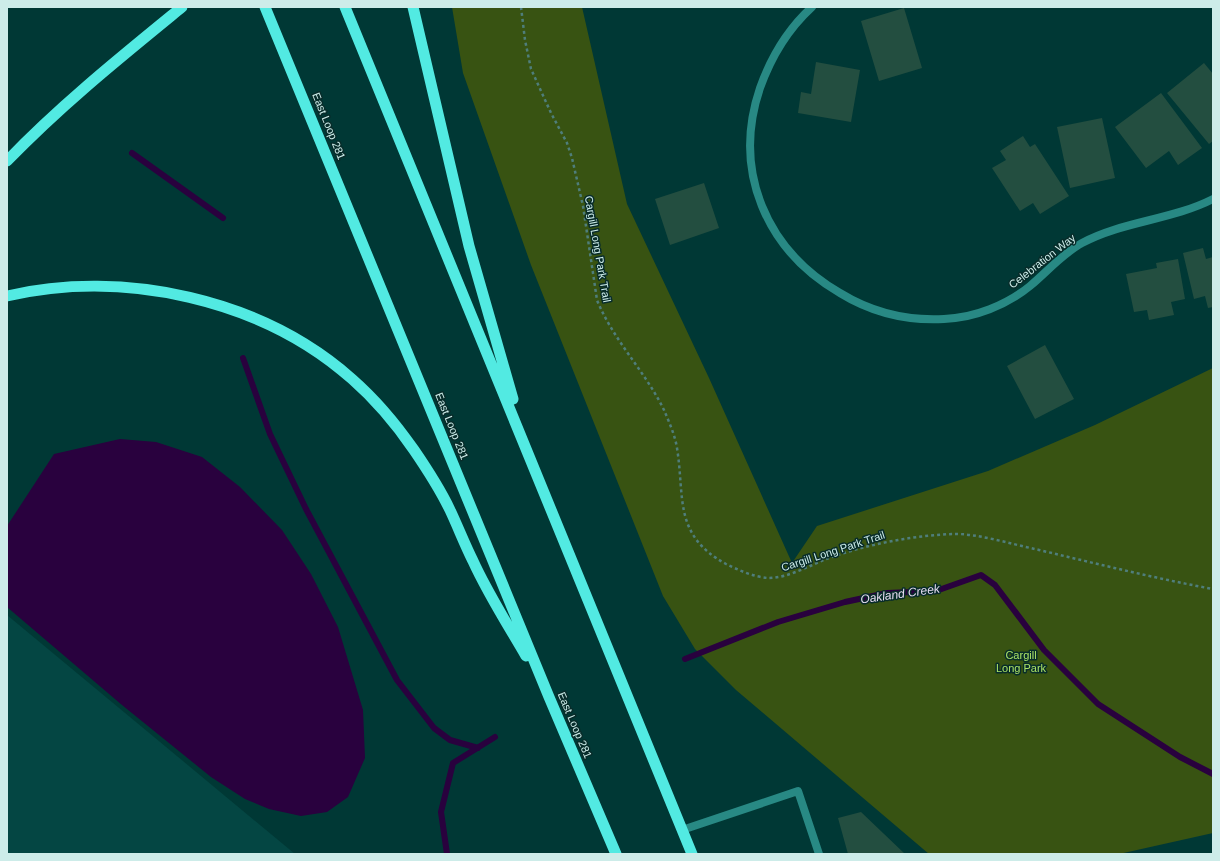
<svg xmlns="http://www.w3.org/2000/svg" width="1220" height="861" viewBox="0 0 1220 861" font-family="Arial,sans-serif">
<rect width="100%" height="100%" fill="#003835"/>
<!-- built -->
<path fill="#044643" d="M7 615 295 854H7Z"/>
<!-- green -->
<path fill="#385312" d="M452 7H582L627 204 709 378 792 563 817 526 988 471 1095 425 1213 368V833L1119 854H929L736 690 695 649 663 596 531 265 463 73Z"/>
<!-- water -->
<path fill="#29013e" d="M120 439 156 442 202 457 240 487 282 530 311 574 338 627 363 710 365 758 348 797 327 812 301 816 269 809 245 799 211 777 122 705 7 607V526L54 454Z"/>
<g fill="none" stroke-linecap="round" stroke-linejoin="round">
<!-- stream -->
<path stroke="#29013e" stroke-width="6" d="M132 153 223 218
M243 358 270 434 306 509 397 680 434 728 450 740 478 748
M685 659 778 622 845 602 887 593 936 591 981 575 995 585 1044 650 1098 704 1180 757 1213 774
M447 854 441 812 453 763 495 737"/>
</g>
<!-- building -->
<path fill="#234e40" d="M904 8 922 68 879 81 861 21Z
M816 62 860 70 851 122 798 113 801 92 811 94Z
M1204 63 1213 74V141L1209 144 1167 93Z
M1161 93 1202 148 1178 165 1169 151 1146 168 1115 127Z
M1102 118 1115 178 1070 188 1057 127Z
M1023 136 1030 147 1035 144 1069 196 1040 214 1033 203 1020 211 992 168 1006 160 1000 151Z
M704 183 719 228 670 245 655 199Z
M1203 248 1206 259 1213 257V307L1208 308 1205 296 1194 299 1183 253Z
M1178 259 1185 299 1171 302 1174 315 1149 320 1147 310 1134 312 1126 274 1157 268 1156 263Z
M1045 345 1074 399 1035 419 1007 366Z
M861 812 905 854H848L838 818Z"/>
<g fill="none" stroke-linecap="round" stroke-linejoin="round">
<!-- path -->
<path stroke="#4f7e7b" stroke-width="2.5" stroke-dasharray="3 3" stroke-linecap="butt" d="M521 7 525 40 531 69 551 113 567 143 572 158 583 206 597 300C613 340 645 371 664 410 669 422 675 435 677 448 685 498 673 535 726 564 738 570 754 577 768 578 789 578 810 565 829 558 869 544 910 536 952 534 976 533 1011 544 1035 549 1094 563 1153 578 1213 589"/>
<!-- service -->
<path stroke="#288984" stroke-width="8" d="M682 830 798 791 819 854"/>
<!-- minor -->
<path stroke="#288984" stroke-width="8" d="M812 7C788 29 771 57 760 88 732 171 766 250 840 293 871 312 907 321 944 319 974 318 1007 305 1030 286 1047 272 1062 254 1082 243 1123 221 1172 220 1213 199"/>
<!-- trunk -->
<path stroke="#52eae2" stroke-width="11" d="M265 7 549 697 616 854
M345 7 692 854
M413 7 469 246 513 399
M7 161C61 105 122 56 182 7
M7 296C124 269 262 299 352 379 376 400 396 424 414 450 427 469 440 489 450 510 458 527 465 545 473 561 488 594 508 625 526 656"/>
</g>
<g text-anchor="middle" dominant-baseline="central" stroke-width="3" stroke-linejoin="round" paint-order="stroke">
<!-- street labels -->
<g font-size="11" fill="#cdece9" stroke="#082c2a">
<text transform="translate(329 126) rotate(68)">East Loop 281</text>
<text transform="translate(598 249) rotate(80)">Cargill Long Park Trail</text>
<text transform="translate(1042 261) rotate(-38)">Celebration Way</text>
<text transform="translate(452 426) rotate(68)">East Loop 281</text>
<text transform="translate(833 551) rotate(-18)">Cargill Long Park Trail</text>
<text transform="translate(575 725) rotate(67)">East Loop 281</text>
</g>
<!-- park labels -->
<g font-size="11" fill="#abe266" stroke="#082c2a">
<text x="1021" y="655">Cargill<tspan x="1021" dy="13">Long Park</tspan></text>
</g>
<!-- water labels -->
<g font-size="12" font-style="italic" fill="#e8dcf2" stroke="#082c2a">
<text transform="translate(900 594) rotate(-8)">Oakland Creek</text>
</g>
</g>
<!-- border -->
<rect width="1220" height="861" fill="none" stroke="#cdece9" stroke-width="16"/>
</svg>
